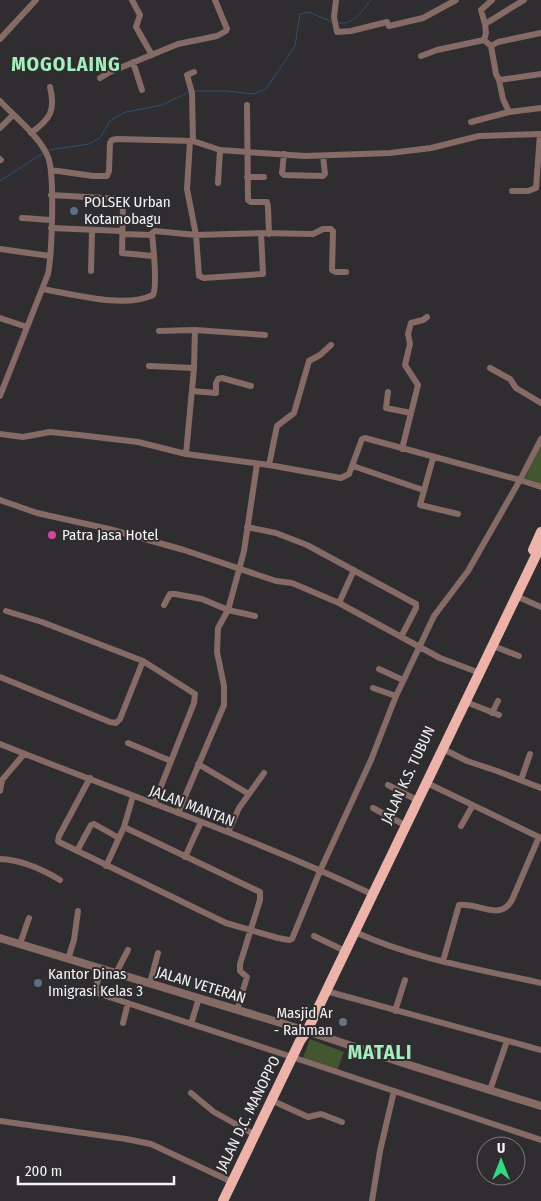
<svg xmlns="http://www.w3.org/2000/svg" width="541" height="1201" viewBox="0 0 541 1201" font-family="'Fira Sans Condensed',sans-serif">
<rect width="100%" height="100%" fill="#2f2d2f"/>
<!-- green -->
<path fill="#44562f" d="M541 444V484L525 478Z
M310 1039 344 1052 337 1071 303 1058Z"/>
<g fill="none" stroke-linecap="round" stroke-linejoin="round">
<!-- stream -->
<path stroke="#295277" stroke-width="1" d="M339 23C355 25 362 10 371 0
M193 91H227L253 94 266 89 295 46 300 14 308 12 333 22
M49 150 89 144 100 138 110 121 114 118 126 112 162 105 189 92
M0 181 43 153"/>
<!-- minor -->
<path stroke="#856a66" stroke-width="6" d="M132 0 140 15 136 27 152 55
M336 0 334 17 337 32 351 31 387 22
M524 0 485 24 486 33 484 40 491 46 498 42 541 33
M485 24 481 10 492 0
M389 26 423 18 456 0
M0 39 36 0
M491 46 496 74 499 80 541 74
M421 56 437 50 484 40
M133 62 142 90
M100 78 110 72 178 44 217 36 226 31 227 29 215 0
M499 80 503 99 509 112 541 108
M0 101C14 116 41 138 48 157 55 175 52 253 48 274L0 396
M247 105 248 200 251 202H267L268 207 269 234
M471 122 509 112
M0 128 13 115
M31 133C50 119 56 111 50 87
M190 141 187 189 196 235 199 276 204 278 263 274 261 233
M193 141 192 93 187 75 194 72
M284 154 282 173 284 175 323 176 325 174 323 156
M0 159 1 160
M51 170 93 176H107L109 171 110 143 112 140 117 139 193 141 220 150 305 156 390 153 431 148 479 136 541 134
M247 177H264
M218 183 220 150
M512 191H528L536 188 540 134
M51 195 121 199 123 203 122 253 153 256
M22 218 51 220
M51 228 122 231
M122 234 152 235
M0 249 50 256
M91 271 92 231
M42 289C73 294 124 309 153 295 158 285 153 246 152 233L155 231 196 235 261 233 313 234 323 229H331L333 231 332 270 336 272H346
M0 318 27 327
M159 331 195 330 265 335
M149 366 194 368
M490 368 510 379 516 388 541 403
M192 391 216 393V383L218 379 222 378 251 386
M388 392 386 408 411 413
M0 434 23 437 50 432 79 435 138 442 186 454 269 465 341 478 349 474 362 439 365 438 520 480 468 571 434 616 396 696 371 760 320 871 292 939 289 940 278 938 226 923 59 842 58 841 59 836 90 778
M541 439 520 480 541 487
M402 449 418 385 405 365 410 344 408 334 411 323 423 320 427 317
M186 454 194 368 195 330
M433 458 420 505 458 514
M269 465 277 426 294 413 309 361 320 355 331 345
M353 466 423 490
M0 500 37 513 109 529 184 550 276 581 292 583 339 603 440 658 480 673
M247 527 276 533 307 545 416 604V608L401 637
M516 596 541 607
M339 603 354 570
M164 605 170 594H175L202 599 228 610 255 616
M493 646 519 656
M143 661 195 694 194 703 171 761
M379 669 403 680
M0 677 110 722 116 723 120 719 143 661 42 622 6 611
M373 688 396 696
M466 702 499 715
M492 713 498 701
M128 743 171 761 154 804
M0 744C124 794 252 837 374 895
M443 749 467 761 497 771 541 788
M198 764 249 794 239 808 228 832
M521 780 530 754
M427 783 541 838
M388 785 413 798
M0 791 2 780 24 754
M249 794 264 773
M373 808 401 823
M178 813 224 705V686L217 652 218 628 228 610 239 570 244 551 257 464
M461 826 473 805
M124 827 133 796
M77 851 91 825 94 824 119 838
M185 857 201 822
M0 859C22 860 42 869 60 880
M106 866 124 827 260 892V900L240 964V971L247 977 237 1010
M355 932C414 959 478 969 541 983
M314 936 341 949
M20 944 29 918
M68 959 74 940 78 911
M443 961 459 905C478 902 500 922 512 900L539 837
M101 969 96 987 97 993 292 1057 541 1140
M116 973 128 950
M150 983 158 953
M326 991 541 1050
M395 1011 405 980
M123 1023 128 1003
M191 1024 199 998
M490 1090 507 1041
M191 1093 214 1112 255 1135
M271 1100 308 1117 321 1114 342 1122
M0 1121 126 1139 151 1144 232 1182
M372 1201 380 1151 394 1091"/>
<!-- tertiary -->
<path stroke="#856a66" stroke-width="8" d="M0 938 307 1031 403 1063 541 1106"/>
<!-- trunk -->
<path stroke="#edb2a9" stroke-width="10" d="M533 550 541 532
M223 1201 300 1041 307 1031 541 545"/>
</g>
<!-- markers -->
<g fill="#5c6f8a" stroke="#2f2d2f" stroke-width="2">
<circle cx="74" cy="211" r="5"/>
<circle cx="38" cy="983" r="5"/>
</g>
<circle fill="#d1479c" stroke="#2f2d2f" stroke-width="2" cx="52" cy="535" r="5"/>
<circle fill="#6b7280" stroke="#2f2d2f" stroke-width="2" cx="343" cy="1022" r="5"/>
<g text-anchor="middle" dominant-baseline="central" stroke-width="4" stroke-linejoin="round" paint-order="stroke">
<!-- poi labels -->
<g font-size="15" fill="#f4f3f5" stroke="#2f2d2f" text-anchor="start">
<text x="84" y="202">POLSEK Urban<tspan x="84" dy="17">Kotamobagu</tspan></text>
<text x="62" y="535">Patra Jasa Hotel</text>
<text x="48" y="974">Kantor Dinas<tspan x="48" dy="17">Imigrasi Kelas 3</tspan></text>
<text x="333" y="1013" text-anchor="end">Masjid Ar<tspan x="333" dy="17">- Rahman</tspan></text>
</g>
<!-- street labels -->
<g font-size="15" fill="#f4f3f5" stroke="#2f2d2f">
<text transform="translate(408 775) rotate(-65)">JALAN K.S. TUBUN</text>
<text transform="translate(192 806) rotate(21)">JALAN MANTAN</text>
<text transform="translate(201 985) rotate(17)">JALAN VETERAN</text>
<text transform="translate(248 1114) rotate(-64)">JALAN D.C. MANOPPO</text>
</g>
<!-- district labels -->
<g font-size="20" font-weight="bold" letter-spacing="1" fill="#a4edbc" stroke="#2f2d2f">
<text x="66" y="64">MOGOLAING</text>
<text x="380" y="1052">MATALI</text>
</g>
</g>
<!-- north arrow -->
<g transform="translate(501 1161)"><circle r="24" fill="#2f2d2f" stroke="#7e7c7e"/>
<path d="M0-4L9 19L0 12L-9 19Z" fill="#36d881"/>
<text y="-8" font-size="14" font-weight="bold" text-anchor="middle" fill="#f4f3f5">U</text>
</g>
<!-- scale -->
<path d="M18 1176v8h156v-8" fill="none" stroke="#f4f3f5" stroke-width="2.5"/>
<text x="25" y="1176" font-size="15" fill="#f4f3f5" stroke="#2f2d2f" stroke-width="4" paint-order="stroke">200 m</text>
</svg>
